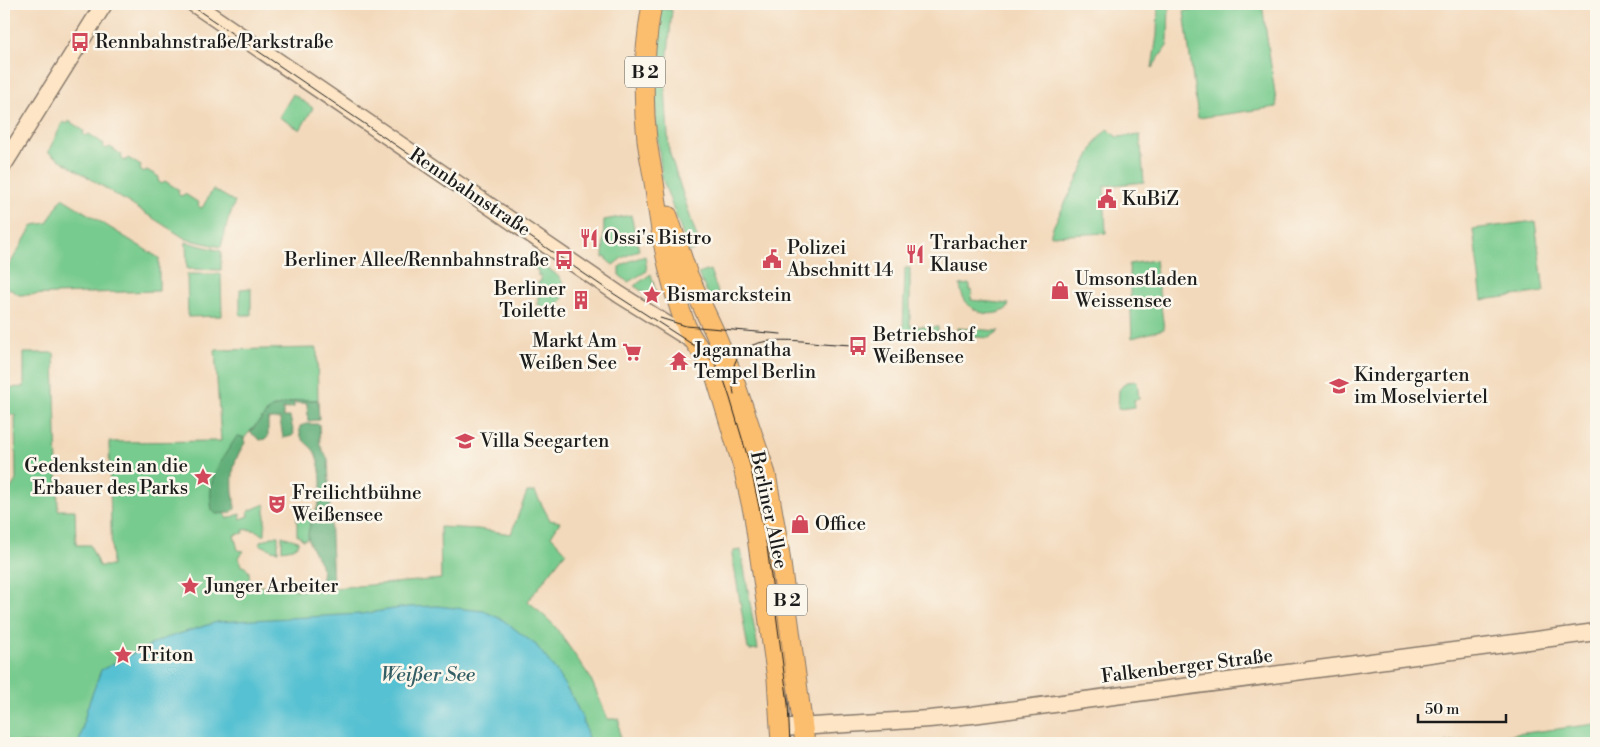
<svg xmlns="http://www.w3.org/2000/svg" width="1600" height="747" viewBox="0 0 1600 747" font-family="'Libre Bodoni',serif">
<rect width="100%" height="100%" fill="#fbf7ec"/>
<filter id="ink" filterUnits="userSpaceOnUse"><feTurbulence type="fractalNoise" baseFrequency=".02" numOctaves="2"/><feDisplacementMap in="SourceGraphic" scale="10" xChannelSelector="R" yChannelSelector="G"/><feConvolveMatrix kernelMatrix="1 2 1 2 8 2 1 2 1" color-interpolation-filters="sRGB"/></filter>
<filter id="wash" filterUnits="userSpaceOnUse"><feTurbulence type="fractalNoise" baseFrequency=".0096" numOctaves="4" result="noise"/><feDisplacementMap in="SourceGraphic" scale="20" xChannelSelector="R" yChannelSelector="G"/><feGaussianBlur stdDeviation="1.12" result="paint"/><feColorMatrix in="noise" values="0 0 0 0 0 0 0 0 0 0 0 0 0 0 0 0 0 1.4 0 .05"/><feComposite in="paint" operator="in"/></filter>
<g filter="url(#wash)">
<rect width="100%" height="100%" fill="#f3d9bb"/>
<!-- green -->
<path fill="#78cb8e" stroke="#4a7455" d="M1158 4H1169L1168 40 1167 46 1152 68 1157 35Z
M1232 4H1262L1277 107 1198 118 1184 11Z
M659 9 672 10 665 87 669 151 700 247 689 252 662 178 657 133 652 62Z
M293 94 313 108 300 130 279 117Z
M69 121 84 131 83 134 86 136 89 134 104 144 103 147 107 149 110 147 122 155 121 158 125 161 128 158 141 166 140 170 143 172 147 170 159 177 158 181 162 184 165 181 179 190 178 194 181 196 185 194 199 203 198 206 202 208 213 189 235 202 228 220 221 247 186 239 48 152 63 122 67 124Z
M1107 129 1117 137 1140 135 1144 182 1104 186 1106 233 1050 236 1054 225 1097 140Z
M62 198 159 258V291L19 295 4 285V274L33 225 47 223Z
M631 215 639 250 622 258 613 265 607 260V257L603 258 604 220Z
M1535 221 1544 292 1482 300 1473 229Z
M186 242 221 251V270L187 269Z
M645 256 647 271 628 282 619 275V267L630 261Z
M531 259C546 267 575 280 561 301 556 309 550 310 541 311V305H538V296H541V291L538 290V282H541V276H538V271L528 264Z
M1155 260 1164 329 1132 338 1129 264Z
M905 268H910V326L938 327V332L936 334 903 332Z
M710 270 719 295 710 298 698 274Z
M187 274H219L221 276 222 316 188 317Z
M651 274 656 293 648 295 634 286Z
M970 284 969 290 972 291 971 300 1009 304 1007 309C986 321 962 309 960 285Z
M251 288V315H240V289Z
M957 328 999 331 989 338 963 336 964 331 957 330Z
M317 348 318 400H299L271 408 246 436 225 469V514L227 519 240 514 241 519 249 516 248 511 265 504V535L264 536C258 530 251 529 243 530L244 533 234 535 238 550 244 551 239 557 241 566H244L249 572 250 584C265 591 283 579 296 590L333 588 441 579 440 527 478 529 511 534 527 492H535L550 520 560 522 551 536 566 552 528 601 554 625 590 677 608 719H619L620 743H4V500L16 480 15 415H4V388L24 387V353H54L58 510H75L76 545H90L99 566H112L109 442 221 441 215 350Z
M1137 381 1139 399 1134 400 1135 407 1118 409 1119 390 1126 382Z
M297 505 312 510 311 514 314 515 310 523 309 538 303 540 300 537 297 535Z
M274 536H278V551L272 550 259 544 261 540 263 541Z
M282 536 298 541 299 542 297 543 298 545 293 548 282 550Z
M741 550 758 649 750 650 748 649 732 554 734 551Z
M1596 724V743H1446Z"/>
<!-- forest -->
<path fill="#62af79" stroke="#3f664a" d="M299 400H318L319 420 308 421 307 403H294V407L283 409V417H290L294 434 292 436 283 438 280 419H268V437L266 439 260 440 250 432 271 408Z
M306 424H319L320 445 328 459 333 588 300 590 321 580C328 563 307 550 308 534 309 524 314 517 317 508 323 493 322 470 316 455 311 442 298 444 300 426Z
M237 436 243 437 245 443C233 461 232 471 233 493 234 498 235 504 235 509L230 513 216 514 212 510C206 477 220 463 237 436Z"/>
<!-- water -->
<path fill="#57c1d2" stroke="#3a6e77" d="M437 606 484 611 503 620 536 645 554 668 572 697 583 719 589 743H79L87 708 101 670 123 659 122 655 124 654 130 655 163 639 217 622 361 614 407 607Z"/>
</g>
<g filter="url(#ink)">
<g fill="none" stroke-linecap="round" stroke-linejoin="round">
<!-- secondary casing -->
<g stroke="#887a6c" stroke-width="19">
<path id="secondary" d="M194 4 620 295 695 342
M4 164 104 4
M781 728 929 719 972 715 1596 632"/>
</g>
<!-- primary casing -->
<g stroke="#887a6c" stroke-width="21">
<path id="primary" d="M652 4C644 49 642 95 647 140 649 157 653 173 655 189 661 235 669 283 686 326 694 344 708 358 715 375L743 467 754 516 777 679 781 743
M668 216 688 275 715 333 732 374 766 474 779 548 805 743"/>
</g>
<!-- secondary -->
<use href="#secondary" stroke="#fde5c5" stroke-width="16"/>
<!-- primary -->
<use href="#primary" stroke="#fbbd6e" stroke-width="19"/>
<!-- tram -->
<path stroke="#1c1c1c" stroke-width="1" d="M189 4 608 290 698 348 713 361 722 374 730 398 750 465 758 502 767 547 782 658 788 704 790 743
M660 318 686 326 781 334
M734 394C724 342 761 338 802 341 819 343 835 344 852 345"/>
</g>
</g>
<!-- icons -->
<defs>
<g id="bus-bare" transform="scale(1.5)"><path d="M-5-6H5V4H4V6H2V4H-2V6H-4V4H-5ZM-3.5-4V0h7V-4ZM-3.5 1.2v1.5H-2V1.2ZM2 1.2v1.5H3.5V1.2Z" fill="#d1495b" stroke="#fbf7ec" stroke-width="2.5" paint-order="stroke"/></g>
<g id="civic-bare" transform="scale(1.5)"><path d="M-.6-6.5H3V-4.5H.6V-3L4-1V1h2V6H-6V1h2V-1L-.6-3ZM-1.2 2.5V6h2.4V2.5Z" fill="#d1495b" stroke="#fbf7ec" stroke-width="2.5" paint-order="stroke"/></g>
<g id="restaurant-bare" transform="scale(1.5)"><path d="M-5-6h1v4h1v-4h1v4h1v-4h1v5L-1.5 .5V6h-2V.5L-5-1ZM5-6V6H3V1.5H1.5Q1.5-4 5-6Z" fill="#d1495b" stroke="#fbf7ec" stroke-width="2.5" paint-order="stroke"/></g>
<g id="shop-bare" transform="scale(1.5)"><path d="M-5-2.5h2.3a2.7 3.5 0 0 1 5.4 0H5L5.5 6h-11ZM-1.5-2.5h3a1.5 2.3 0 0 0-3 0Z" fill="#d1495b" stroke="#fbf7ec" stroke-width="2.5" paint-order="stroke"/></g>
<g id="sight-bare" transform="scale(1.5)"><path d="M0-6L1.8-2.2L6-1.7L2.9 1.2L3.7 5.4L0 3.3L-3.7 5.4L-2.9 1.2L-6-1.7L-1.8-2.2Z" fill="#d1495b" stroke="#fbf7ec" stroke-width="2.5" paint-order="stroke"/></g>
<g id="building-bare" transform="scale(1.5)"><path d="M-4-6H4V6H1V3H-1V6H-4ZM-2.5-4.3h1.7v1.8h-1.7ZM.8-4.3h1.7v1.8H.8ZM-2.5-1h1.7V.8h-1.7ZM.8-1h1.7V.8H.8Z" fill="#d1495b" stroke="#fbf7ec" stroke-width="2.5" paint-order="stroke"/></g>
<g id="supermarket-bare" transform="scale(1.5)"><path d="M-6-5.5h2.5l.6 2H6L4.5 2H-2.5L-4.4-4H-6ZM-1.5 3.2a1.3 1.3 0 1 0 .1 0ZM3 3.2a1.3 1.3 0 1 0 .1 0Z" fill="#d1495b" stroke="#fbf7ec" stroke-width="2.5" paint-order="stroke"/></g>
<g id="temple-bare" transform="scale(1.5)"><path d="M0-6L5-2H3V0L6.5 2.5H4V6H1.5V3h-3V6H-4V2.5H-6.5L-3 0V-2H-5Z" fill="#d1495b" stroke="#fbf7ec" stroke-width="2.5" paint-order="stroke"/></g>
<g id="school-bare" transform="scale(1.5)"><path d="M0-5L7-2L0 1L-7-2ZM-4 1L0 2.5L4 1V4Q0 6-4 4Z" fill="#d1495b" stroke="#fbf7ec" stroke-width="2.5" paint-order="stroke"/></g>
<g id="theatre-bare" transform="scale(1.5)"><path d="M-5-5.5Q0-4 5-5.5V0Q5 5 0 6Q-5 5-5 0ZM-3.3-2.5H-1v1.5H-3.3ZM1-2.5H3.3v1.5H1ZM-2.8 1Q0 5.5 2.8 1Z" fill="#d1495b" stroke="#fbf7ec" stroke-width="2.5" paint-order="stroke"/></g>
</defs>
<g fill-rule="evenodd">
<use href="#bus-bare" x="80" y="42"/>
<use href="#civic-bare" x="1107" y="199"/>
<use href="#restaurant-bare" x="589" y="238"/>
<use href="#restaurant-bare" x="915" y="254"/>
<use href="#civic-bare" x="772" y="259"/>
<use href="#bus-bare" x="564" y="260"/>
<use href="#shop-bare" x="1060" y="290"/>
<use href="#sight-bare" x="652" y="295"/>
<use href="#building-bare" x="581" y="300"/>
<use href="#bus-bare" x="858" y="346"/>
<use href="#supermarket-bare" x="632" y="352"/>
<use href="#temple-bare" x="679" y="361"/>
<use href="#school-bare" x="1339" y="386"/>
<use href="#school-bare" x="465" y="441"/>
<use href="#sight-bare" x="203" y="477"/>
<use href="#theatre-bare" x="277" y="504"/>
<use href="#shop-bare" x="800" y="524"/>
<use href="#sight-bare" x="190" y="586"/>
<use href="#sight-bare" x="123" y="655"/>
</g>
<g text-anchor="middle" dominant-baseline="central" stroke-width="5" stroke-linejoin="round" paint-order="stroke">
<!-- shield labels -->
<g fill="#fbf7ec" stroke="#5f5e5a" stroke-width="1">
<rect x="625" y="56.5" width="40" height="31" rx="4"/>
<rect x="767" y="584.5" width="40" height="31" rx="4"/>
</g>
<g font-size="18" font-weight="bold" fill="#1c1c1c">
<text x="645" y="72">B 2</text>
<text x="787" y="600">B 2</text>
</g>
<!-- poi labels -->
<g font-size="19" fill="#1c1c1c" stroke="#fbf7ec" text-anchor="start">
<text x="95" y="42">Rennbahnstraße/Parkstraße</text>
<text x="1122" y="199">KuBiZ</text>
<text x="604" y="238">Ossi's Bistro</text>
<text x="930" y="243">Trarbacher<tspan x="930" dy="22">Klause</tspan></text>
<text x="787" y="248">Polizei<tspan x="787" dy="22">Abschnitt 14</tspan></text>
<text x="549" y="260" text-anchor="end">Berliner Allee/Rennbahnstraße</text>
<text x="1075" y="279">Umsonstladen<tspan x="1075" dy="22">Weissensee</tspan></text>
<text x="566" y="289" text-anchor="end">Berliner<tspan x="566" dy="22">Toilette</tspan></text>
<text x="667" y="295">Bismarckstein</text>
<text x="873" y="335">Betriebshof<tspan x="873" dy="22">Weißensee</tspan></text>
<text x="617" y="341" text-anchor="end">Markt Am<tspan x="617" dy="22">Weißen See</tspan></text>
<text x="694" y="350">Jagannatha<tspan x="694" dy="22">Tempel Berlin</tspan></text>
<text x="1354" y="375">Kindergarten<tspan x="1354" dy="22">im Moselviertel</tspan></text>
<text x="480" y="441">Villa Seegarten</text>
<text x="188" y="466" text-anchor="end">Gedenkstein an die<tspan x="188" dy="22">Erbauer des Parks</tspan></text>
<text x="292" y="493">Freilichtbühne<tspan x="292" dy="22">Weißensee</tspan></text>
<text x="815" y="524">Office</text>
<text x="205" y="586">Junger Arbeiter</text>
<text x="138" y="655">Triton</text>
</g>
<!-- street labels -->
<g font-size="19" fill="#1c1c1c" stroke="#fbf7ec">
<text transform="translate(470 192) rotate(34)">Rennbahnstraße</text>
<text transform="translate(769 510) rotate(78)">Berliner Allee</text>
<text transform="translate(1187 666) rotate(-7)">Falkenberger Straße</text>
</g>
<!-- water labels -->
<g font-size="20" font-style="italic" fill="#345e65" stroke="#fbf7ec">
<text x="428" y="675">Weißer See</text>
</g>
</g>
<!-- margin -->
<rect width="1600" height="747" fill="none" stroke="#fbf7ec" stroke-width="20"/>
<!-- scale -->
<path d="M1418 714v8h88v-8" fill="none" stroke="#1c1c1c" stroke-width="2.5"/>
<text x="1425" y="714" font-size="15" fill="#1c1c1c" stroke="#fbf7ec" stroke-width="4" paint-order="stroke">50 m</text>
</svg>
